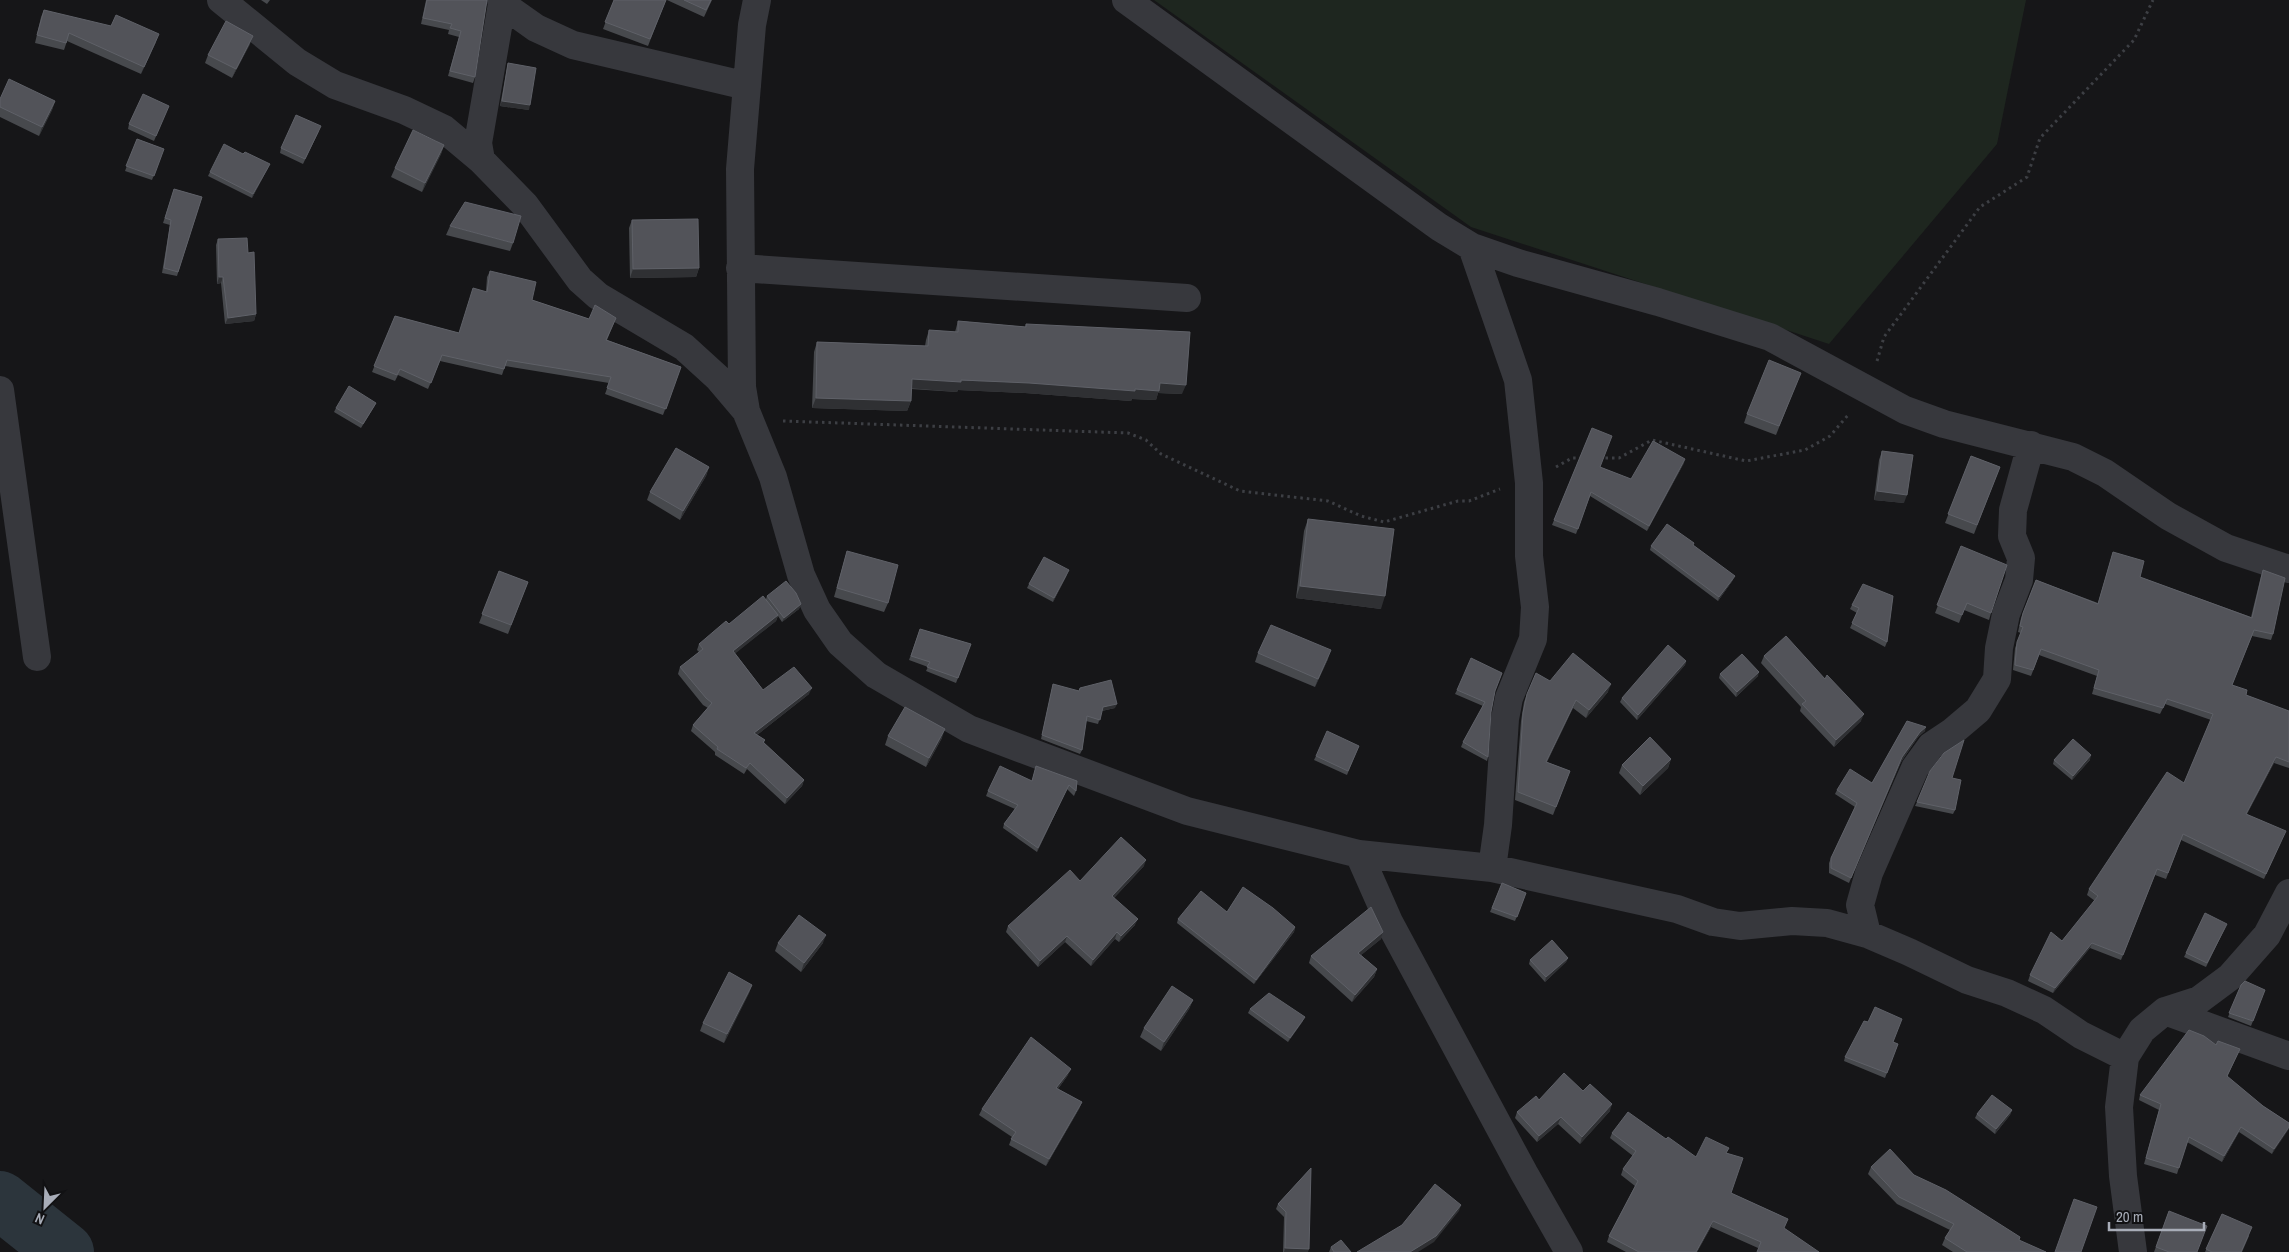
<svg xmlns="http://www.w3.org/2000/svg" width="2289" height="1252" viewBox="0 0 2289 1252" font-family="'Archivo Narrow',sans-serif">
<rect width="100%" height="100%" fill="#161618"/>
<!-- green -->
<path fill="#1e261f" d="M1154 0H2026L1997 144 1829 344 1471 227Z"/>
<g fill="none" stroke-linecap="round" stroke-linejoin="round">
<!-- river -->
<path stroke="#2c353c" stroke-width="58" d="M0 1200 65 1252"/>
<!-- path -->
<path stroke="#3d3f44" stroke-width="3" stroke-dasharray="2.5 4" stroke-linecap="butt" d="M1877 361 1884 337 1980 207 2027 177 2040 138 2134 40 2153 0
M783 421 1128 433 1146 440 1161 454 1240 491 1328 501 1361 516 1384 522 1458 501H1469L1500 489
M1599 458H1619L1652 440 1746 461 1805 450 1830 436 1849 414
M1556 467 1572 458H1583"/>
<!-- minor -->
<path stroke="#37383d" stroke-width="28" d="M221 0 297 62 335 85 404 110 444 129 481 160 525 205 580 280 598 296 684 347 718 378 746 411
M757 0 752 25 740 169 742 387 746 411 773 477 801 575 817 610 840 643 876 675 969 729 1187 811 1359 854 1492 868 1677 909 1713 922 1740 926 1792 921 1827 923 1867 934 1909 952 1967 980 2007 993 2044 1010 2081 1035 2125 1057
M1126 0 1439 227 1472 247 1518 263 1658 302 1770 337 1905 410 1944 424 2073 457 2105 473 2168 516 2226 548 2289 569
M502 4 536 28 573 45 747 86
M481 160 478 143 502 4 501 0
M1472 247 1518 380 1529 483V556L1535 607 1533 639 1509 698 1505 719 1498 825 1492 868
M740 268 1187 298
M0 390 37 657
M1359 854 1389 922 1524 1173 1569 1252
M1867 934 1860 905 1869 873 1915 768 1931 746 1952 732 1978 710 1997 679 1999 648 2006 614 2019 580 2021 558 2012 536 2013 510 2031 445
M2165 1011 2289 1056
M2133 1252 2123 1176 2119 1107 2125 1057 2142 1030 2165 1011 2199 1000 2230 977 2267 935 2289 893"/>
</g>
<!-- wall -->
<path fill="#47494d" d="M261 0H270L267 4Z
M426 0H487L475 77 473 83 448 76 459 37 448 34 449 30 421 24Z
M614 0H666L648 46 603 29Z
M667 0H712L704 17Z
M44 10 156 42 141 74 67 41 64 50 35 43 41 17Z
M250 44 232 78 205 63 208 55Z
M508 63 529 110 500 106 507 68Z
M0 99 55 101 52 110 39 136 0 117Z
M167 110 154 141 128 129 129 124Z
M319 131 303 164 280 153 281 148Z
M137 139 164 149 152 180 125 171Z
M444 145 441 154 422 192 391 177 395 168Z
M268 168 252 198 208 176 210 172Z
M174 189 202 197 177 276 162 273 170 225 163 223Z
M632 220 699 268 696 277 630 278 629 228Z
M450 226 513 243 510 251 446 235Z
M218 239 248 253 256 314 254 321 225 324 221 283 217 284 216 245Z
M490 271 532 300 589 319 616 318 607 340 681 367 663 415 605 394 609 383 505 366 502 375 440 361 428 389 398 375 395 381 372 372 395 316 459 333 486 291 487 277Z
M958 321 1025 327 1026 324 1182 394 1158 393 1156 400 1132 399 1131 401 1025 393 958 390 957 392 911 389V401L907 411 812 408 814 352 817 342 925 346 926 340 929 330 955 332Z
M1797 382 1776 435 1744 423 1747 414Z
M376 403 374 407 361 428 334 412 336 408Z
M1592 428 1600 467 1631 479 1684 463 1647 531 1590 496 1576 534 1552 525Z
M1882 451 1904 503 1874 500 1879 460Z
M1971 456 2000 467 1974 534 1945 523Z
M709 467 706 476 680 520 647 500 650 492Z
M1308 519 1381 609 1296 598 1304 531Z
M1694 543 1693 545 1733 580 1718 601 1650 550 1651 546Z
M1961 546 1991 613 1989 620 1964 610 1959 623 1935 613Z
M847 551 888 603 884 612 834 597Z
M2113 552 2140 577 2251 617 2261 576 2263 570 2273 634 2271 640 2252 636 2232 685 2246 695 2289 711V768L2274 763 2247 814 2283 837 2264 879 2181 840 2166 879 2155 875 2121 960 2090 948 2053 993 2028 981 2030 975 2062 941 2095 901 2087 895 2089 889 2184 783 2211 720 2165 704 2160 714 2092 694 2097 676 2039 655 2031 676 2013 670 2015 648 2021 633 2018 632 2021 618 2036 580 2098 603Z
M499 571 528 582 508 634 479 623Z
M1067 575 1053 602 1027 588 1029 584Z
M767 596 801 604 799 609 782 622 778 616 776 621 735 653 763 690 809 694 757 735 765 740 764 743 804 780 802 786 785 804 747 769 744 774 715 755V752L691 731 693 725 708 708 703 705 678 674 680 667 699 652 697 650 699 644 766 599Z
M1893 596 1887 642 1885 647 1850 628 1857 613 1850 609 1852 605Z
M920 629 971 644 956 683 926 671 928 667 909 660Z
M1258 653 1328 659 1315 687 1255 662Z
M1764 656 1861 721 1834 747 1800 711 1801 707 1761 663Z
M1686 661 1685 665 1637 720 1620 702 1622 698Z
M1720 674 1758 676 1736 697 1719 678Z
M1550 681 1608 692 1586 718 1573 708 1547 762 1570 771 1553 815 1515 800 1521 721 1524 702 1527 694Z
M1053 684 1115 708 1102 711 1098 724 1086 721 1082 750 1080 754 1041 739Z
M1457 690 1495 691 1491 712 1488 757 1487 761 1461 747 1463 742 1483 706 1455 694Z
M1907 721 1925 731 1918 737 1901 762 1849 883 1829 873V863L1831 858 1855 807 1835 794 1837 790 1872 783Z
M888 736 942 738 926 767 885 745Z
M1359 746 1347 775 1314 760 1316 756Z
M1671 759 1668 768 1640 795 1619 773 1622 765Z
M2054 760H2090L2072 780 2053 764Z
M1036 766 1077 781 1076 791 1074 796 1067 789 1037 852 1003 828 1004 824 1015 809 986 796 988 791 1032 781Z
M1952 778 1955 810 1953 814 1915 806 1917 802Z
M1144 866 1114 898 1135 925 1119 942 1115 939 1091 966 1065 942 1038 967 1006 932 1008 926 1080 881Z
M1502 883 1526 893 1515 921 1490 912Z
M1227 912 1295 927 1294 932 1254 984 1177 923 1178 919Z
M2225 928 2206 967 2184 957 2186 953Z
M1383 932 1381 939 1361 955 1377 969 1374 977 1352 1002 1309 963 1311 956Z
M778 943H823L801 972 775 951Z
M1568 958 1566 962 1545 982 1529 964 1530 960Z
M752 985 749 993 724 1043 700 1031 703 1023Z
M2241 985 2265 990 2251 1026 2228 1017Z
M1193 1000 1189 1009 1161 1051 1140 1037 1144 1028Z
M1250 1009 1303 1021 1288 1042 1248 1013Z
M1868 1022 1893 1042 1898 1044 1885 1078 1844 1061 1845 1057Z
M2216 1045 2240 1049 2227 1077 2263 1106 2289 1123 2272 1154 2239 1132 2222 1162 2187 1142 2177 1174 2144 1164 2159 1110 2139 1100 2140 1095Z
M1068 1075 1058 1089 1082 1102 1079 1109 1046 1166 1009 1145 1012 1137 979 1115 982 1109Z
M1583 1091 1610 1111 1580 1144 1558 1124 1537 1142 1515 1118 1517 1112 1539 1100Z
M2012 1110 2010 1115 1995 1134 1975 1118 1977 1114Z
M1612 1133 1666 1139 1696 1157 1727 1153 1731 1193 1788 1219 1758 1248 1711 1227 1697 1252H1626L1607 1242 1609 1236 1635 1186 1621 1175 1623 1169 1633 1156 1610 1138Z
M1871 1167 1914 1175 2019 1241 2046 1252H1953L1942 1245 1945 1238 1950 1230 1897 1204 1868 1174Z
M1311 1168 1308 1252H1283L1284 1217 1276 1209 1278 1204Z
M2169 1211 2197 1252H2154Z
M2222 1214 2249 1236 2242 1252H2205Z
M1331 1247 1351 1252H1329Z"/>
<!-- shaded-wall -->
<path fill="#2f3033" d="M159 34 156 42 141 74 144 67Z
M253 36 250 44 232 78 236 69Z
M55 101 52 110 39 136 42 127Z
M502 101 530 105 529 110 500 106Z
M444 145 441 154 422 192 425 183Z
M270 164 268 168 252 198 253 194Z
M699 268 696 277 630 278 633 269Z
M219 277H223L221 283 217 284Z
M256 314 254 321 225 324 228 318Z
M912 379 1029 383 1135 389 1160 383 1186 385 1182 394 1158 393 1156 400 1132 399 1131 401 1025 393 958 390 957 392 908 388Z
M816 398 911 401 907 411 812 408Z
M1685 459 1684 463 1647 531 1649 526Z
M709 467 706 476 680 520 683 511Z
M1877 491 1907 495 1904 503 1874 500Z
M1069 570 1067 575 1053 602 1054 598Z
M1735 576 1733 580 1718 601 1719 597Z
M1300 586 1385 596 1381 609 1296 598Z
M801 604 799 609 782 622 784 618Z
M778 615 776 621 731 657 733 651Z
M1331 650 1328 659 1315 687 1318 679Z
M1686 661 1685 665 1637 720 1638 715Z
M1759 672 1758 676 1736 697 1737 692Z
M1611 684 1608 692 1586 718 1589 710Z
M812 688 809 694 752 739 754 733Z
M1576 700 1573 708 1543 770 1546 762Z
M1117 704 1115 708 1101 711 1103 707Z
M1864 714 1861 721 1834 747 1836 740Z
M1926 727 1925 731 1918 737 1901 762 1849 883 1902 757 1920 732Z
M945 729 942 738 926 767 929 758Z
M2091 755 2090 760 2072 780 2073 776Z
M2276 757 2274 763 2244 819 2246 814Z
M1671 759 1668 768 1640 795 1643 786Z
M804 780 802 786 785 804 787 798Z
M1069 785 1067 789 1037 852 1038 848Z
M1146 860 1144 866 1110 902 1112 896Z
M1138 919 1135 925 1119 942 1121 936Z
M1295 927 1294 932 1254 984 1256 980Z
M1117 932 1115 939 1091 966 1093 960Z
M1383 932 1381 939 1355 960 1358 953Z
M826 935 823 943 801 972 804 963Z
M1067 936 1065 942 1038 967 1040 961Z
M2092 943 2090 948 2053 993 2055 988Z
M1568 958 1566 962 1545 982 1546 977Z
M1377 969 1374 977 1352 1002 1355 995Z
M752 985 749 993 724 1043 727 1034Z
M1193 1000 1189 1009 1161 1051 1164 1042Z
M1305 1017 1303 1021 1288 1042 1290 1038Z
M1071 1069 1068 1075 1054 1094 1056 1088Z
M1082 1102 1079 1109 1046 1166 1049 1159Z
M1612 1104 1610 1111 1580 1144 1582 1137Z
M2012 1110 2010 1115 1995 1134 1996 1129Z
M1561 1117 1558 1124 1537 1142 1539 1136Z
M2241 1127 2239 1132 2222 1162 2224 1156Z
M2289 1127V1129L2272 1154 2274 1149Z
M1461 1205 1459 1211 1434 1242 1418 1252H1410Z
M1713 1221 1711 1227 1697 1252H1696Z
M1285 1248 1309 1249 1308 1252H1284Z"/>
<!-- building -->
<path fill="#525359" stroke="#5f6168" d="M427 0H487L475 77 450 71 461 31 450 28 452 24 423 18Z
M614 0H666L650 39 605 22Z
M684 0H711L706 10Z
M44 10 111 26 116 15 159 34 144 67 69 33 66 43 37 35Z
M226 21 253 36 236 69 208 55Z
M508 63 536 68 530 105 502 101Z
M9 79 55 101 42 127 0 107V99Z
M143 94 169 106 156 136 129 124Z
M296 115 321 126 305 159 281 148Z
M413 130 444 145 425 183 395 168Z
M137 139 164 149 154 176 126 166Z
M224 144 243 154 245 152 270 164 253 194 210 172Z
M174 189 202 197 178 272 164 268 171 220 165 218Z
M465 202 521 216 513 243 450 226Z
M698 219 699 268 633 269 632 220Z
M247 238 248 253 254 252 256 314 228 318 223 277H219L218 239Z
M490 271 536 282 532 300 589 319 595 305 616 318 606 340 681 367 666 409 607 388 611 377 507 360 504 369 442 355 431 383 400 369 397 375 374 366 395 316 459 333 473 288 487 292Z
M958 321 1026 327V324L1190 332 1186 385 1160 383 1159 391 1135 389V391L1029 383 961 380V382L912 379 911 401 816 398 817 342 928 346 929 330 958 332Z
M1769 360 1801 373 1779 426 1747 414Z
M349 386 376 403 363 424 336 408Z
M1592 428 1612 436 1600 467 1631 479 1653 441 1685 459 1649 526 1591 492 1578 529 1554 520Z
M676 448 709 467 683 511 650 492Z
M1882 451 1913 455 1907 495 1877 491Z
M1971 456 2000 467 1977 525 1948 514Z
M1308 519 1394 529 1385 596 1300 586Z
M1667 524 1694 543 1693 545 1735 576 1719 597 1651 546Z
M1961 546 2007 565 1991 613 1967 603 1962 615 1937 605Z
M847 551 898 565 888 603 837 588Z
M2113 552 2144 561 2140 577 2252 618 2263 570 2285 578 2273 634 2254 630 2232 685 2247 690 2246 695 2289 711V762L2276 757 2246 814 2286 831 2266 874 2183 834 2168 873 2157 869 2123 955 2092 943 2055 988 2030 975 2051 932 2062 941 2098 896 2089 889 2167 772 2184 783 2213 714 2167 699 2163 708 2094 688 2099 670 2041 649 2033 670 2015 665 2017 642 2023 627 2020 626 2023 613 2036 580 2098 604Z
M1044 557 1069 570 1054 598 1029 584Z
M499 571 528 582 511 625 482 614Z
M786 581 796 593 801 604 784 618 767 596Z
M1863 584 1893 596 1887 642 1852 623 1859 608 1852 605Z
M763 596 778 615 733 651 763 690 794 667 812 688 754 733 765 740 763 742 804 780 787 798 750 763 746 768 717 749 718 747 693 725 712 703 706 698 680 667 703 649 699 644 726 621 729 624Z
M1271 625 1331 650 1318 679 1258 653Z
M920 629 971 644 958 678 927 667 930 662 911 656Z
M1786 636 1825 679 1827 675 1864 714 1836 740 1802 704 1806 701 1764 656Z
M1668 645 1686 661 1638 715 1622 698Z
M1573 653 1611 684 1589 710 1576 700 1546 762 1570 771 1556 807 1518 792 1523 713 1527 694 1536 673 1550 681Z
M1742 654 1759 672 1737 692 1720 674Z
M1471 658 1502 673 1495 691 1491 712 1488 757 1463 742 1485 702 1457 690Z
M1111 680 1117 704 1103 707 1100 720 1087 716 1082 750 1042 735 1053 684 1079 691 1080 688Z
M905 707 945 729 929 758 888 736Z
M1907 721 1926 727 1920 732 1902 757 1851 878 1831 868V858L1857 803 1837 790 1850 769 1872 783Z
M1327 731 1359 746 1348 771 1316 756Z
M1650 737 1671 759 1643 786 1622 765Z
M2073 739 2091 755 2073 776 2054 760Z
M1964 740 1952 778 1961 780 1955 810 1917 802 1930 771 1944 753Z
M1000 766 1032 781 1036 766 1077 781 1076 791 1069 785 1038 848 1004 824 1018 805 988 791Z
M1121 837 1146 860 1112 896 1138 919 1121 936 1117 932 1093 960 1067 936 1040 961 1008 926 1070 870 1080 881Z
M1502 883 1526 893 1517 917 1492 908Z
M1243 887 1273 908 1295 927 1256 980 1178 919 1201 891 1227 912Z
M1371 907 1383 932 1358 953 1377 969 1355 995 1311 956Z
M2205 913 2227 924 2207 963 2186 953Z
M799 915 826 935 804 963 778 943Z
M1552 940 1568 958 1546 977 1530 960Z
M729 972 752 985 727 1034 703 1023Z
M2245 981 2265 990 2253 1021 2229 1013 2241 985Z
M1172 986 1193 1000 1164 1042 1144 1028Z
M1269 993 1305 1017 1290 1038 1250 1009Z
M1875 1007 1902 1019 1893 1042 1898 1044 1887 1073 1845 1057 1864 1021 1868 1022Z
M2189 1030 2204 1036 2216 1045 2218 1041 2240 1049 2227 1076 2263 1106 2289 1123V1127L2274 1149 2241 1127 2224 1156 2189 1137 2179 1168 2146 1158 2161 1104 2140 1095Z
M1031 1037 1071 1069 1056 1088 1082 1102 1049 1159 1011 1139 1016 1132 982 1109Z
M1564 1073 1583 1091 1590 1084 1612 1104 1582 1137 1561 1117 1539 1136 1517 1112 1536 1096 1539 1100Z
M1992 1095 2012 1110 1996 1129 1977 1114Z
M1628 1112 1666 1139 1668 1137 1696 1157 1706 1137 1729 1148 1726 1153 1743 1158 1731 1193 1788 1219 1784 1228 1819 1252H1757L1761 1242 1713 1221 1696 1252H1639L1609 1236 1638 1181 1623 1169 1636 1151 1612 1133Z
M1890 1149 1914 1175 1946 1190 2020 1237 2019 1240 2046 1252H1967L1945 1238 1954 1224 1899 1197 1871 1167Z
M1311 1168 1309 1249 1285 1248 1286 1212 1278 1204Z
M1435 1184 1461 1205 1436 1236 1410 1252H1357L1402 1225Z
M2074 1199 2097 1207 2081 1252H2055Z
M2169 1211 2207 1226 2197 1252H2169L2156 1247Z
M2222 1214 2252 1227 2241 1252H2212L2206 1249Z
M1341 1240 1351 1252H1334L1331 1247Z"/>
<!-- north arrow -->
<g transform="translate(45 1207) rotate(204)" stroke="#111113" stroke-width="4" paint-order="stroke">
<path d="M0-4L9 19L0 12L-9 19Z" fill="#a8adb8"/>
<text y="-8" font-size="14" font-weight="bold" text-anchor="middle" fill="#a8adb8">N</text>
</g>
<!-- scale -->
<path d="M2109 1222v8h95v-8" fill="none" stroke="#a8adb8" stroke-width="2.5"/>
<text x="2116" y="1222" font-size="15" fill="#a8adb8" stroke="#111113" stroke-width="4" paint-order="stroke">20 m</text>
</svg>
